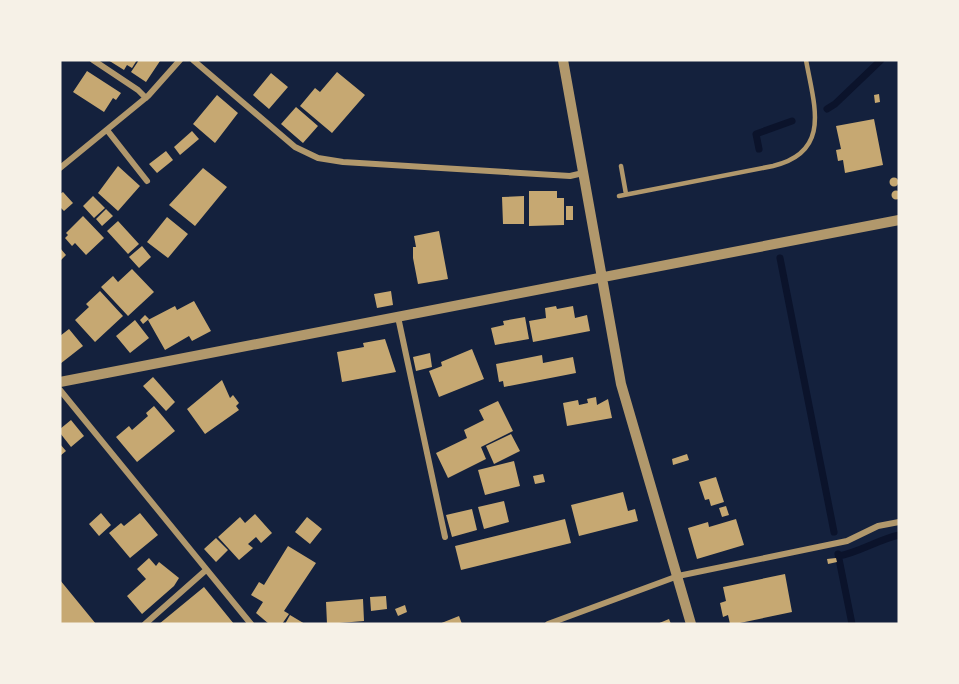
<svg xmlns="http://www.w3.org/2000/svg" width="959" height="684" viewBox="0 0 959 684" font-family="'PT Sans',sans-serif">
<rect width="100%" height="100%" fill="#14213d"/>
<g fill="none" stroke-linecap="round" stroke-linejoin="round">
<!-- stream -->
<path stroke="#0b132b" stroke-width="7" d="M827 109 835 104 881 60
M759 149 756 134 792 121
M780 258 834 532
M838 554 852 624
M839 556C860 552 877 540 899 535"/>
</g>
<!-- building -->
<path fill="#c6a872" d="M108 60H137L132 68 127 65 124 70Z
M139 60 160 61 146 82 131 72Z
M87 71 121 93 116 100 113 98 104 112 73 92Z
M337 72 365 95 332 133 300 106 315 88 320 92Z
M271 73 288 87 269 109 253 95Z
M879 94 880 102 875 103 874 95Z
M217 95 238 113 215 143 193 124Z
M296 107 318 126 303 143 281 124Z
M874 119 883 165 845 173 843 160 838 161 836 150 841 149 836 126Z
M192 131 199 139 180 155 174 147Z
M166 151 173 160 157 173 149 164Z
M118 166 140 186 118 211 98 193Z
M203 168 227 187 195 226 169 205Z
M889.5 182a4.5 4.5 0 1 1 9 0a4.5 4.5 0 1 1-9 0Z
M891.5 195a4.5 4.5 0 1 1 9 0a4.5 4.5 0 1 1-9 0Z
M529 191H557V198H564V225L529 226Z
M63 192 73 203 64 211 60 207V194Z
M93 196 105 208 94 218 83 206Z
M524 196V224H503L502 197Z
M566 206H573V220H566Z
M106 209 113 216 102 226 96 219Z
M83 216 104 238 86 255 75 243 72 246 65 238 68 235 66 233Z
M167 217 188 234 168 258 147 242Z
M118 221 139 244 128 254 107 231Z
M439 231 448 279 418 284 413 258V247H416L414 236Z
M142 246 151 257 139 268 129 257Z
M60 248 66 255 60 261Z
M132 269 154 292 128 316 101 287 113 276 118 282Z
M100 291 123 316 95 342 75 320 89 307 86 304Z
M391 291 393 305 377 308 374 294Z
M194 301 211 331 192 341 189 336 165 350 148 320 175 306 177 310Z
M556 306 557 309 573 306 575 318 587 315 590 331 533 342 529 321 546 318 545 308Z
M145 315 149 319 143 324 140 320Z
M525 317 529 339 495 345 491 328 504 325 503 321Z
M135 320 149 338 130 353 116 336Z
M69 329 83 346 60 364V336Z
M385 339 396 372 342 382 337 352 364 347 363 343Z
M472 349 484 379 439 397 429 371 442 366 441 362Z
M430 353 432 367 416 371 413 357Z
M542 355 543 363 573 357 576 373 504 387 503 381 499 382 496 364Z
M153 377 175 402 166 411 143 386Z
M222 380 230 398 233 395 239 403 236 406 239 410 205 434 187 409Z
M596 397 597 405 608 399 612 418 567 426 563 403 578 400 579 405 588 403 587 399Z
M498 401 513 431 481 447 486 459 448 478 436 453 467 438 464 430 484 420 479 410Z
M154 406 175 431 137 462 116 437 129 426 132 430 148 416 146 413Z
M71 420 84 436 71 447 60 433V429Z
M511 434 520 451 494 464 486 446Z
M60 444 66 451 60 456Z
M687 454 689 460 673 465 672 459Z
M514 461 520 486 485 495 478 470Z
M543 474 545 482 535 484 533 476Z
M716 477 724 502 711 506 709 499 705 500 699 482Z
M623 492 628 511 635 509 638 521 579 536 571 505Z
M504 501 509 522 484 529 478 507Z
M726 506 729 515 722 517 719 508Z
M472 509 477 530 452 537 446 515Z
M101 513 111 525 99 536 89 524Z
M140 513 158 535 130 558 109 533 121 523 124 526Z
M255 514 272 533 261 543 256 537 248 544 253 548 239 560 218 537 240 517 245 523Z
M307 517 322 529 310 544 295 532Z
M565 519 571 543 461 570 455 546Z
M736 519 744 545 697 559 688 528 708 522 709 527Z
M216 538 228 550 216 562 204 549Z
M288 546 316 563 284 611 289 614 282 624H269L256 613 263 602 251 595 259 582 264 585Z
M149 558 156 566 159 562 179 578 174 586 142 614 127 596 146 579 137 569Z
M836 558 837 562 828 564 827 559Z
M785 574 792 612 735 624H730L728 615 723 617 720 603 726 601 723 587Z
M60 580 96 624H60Z
M204 587 234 624H159Z
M386 596 387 609 371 611 370 597Z
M363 599 364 621 327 624 326 602Z
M405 605 407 612 398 616 395 609Z
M290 615 305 624H285Z
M459 616 462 624H439Z
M669 619 671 624H657Z"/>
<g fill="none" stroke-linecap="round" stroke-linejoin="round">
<!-- service -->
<path stroke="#b1986c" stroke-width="4.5" d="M621 166 626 194
M619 196 773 166C832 152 814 105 806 60"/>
<!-- minor -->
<path stroke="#b1986c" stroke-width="6" d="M93 60 138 90 146 98
M193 60 295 147 318 158 343 162 570 176 583 173
M107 130 147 181
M60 168 148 96 180 60
M398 317 445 537
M60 390 251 624
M145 624 206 570
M548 624 678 576 847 541 878 526 899 522"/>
<!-- tertiary -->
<path stroke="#b1986c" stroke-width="10" d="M563 60 621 384 691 624
M60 382 899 220"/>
</g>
<!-- border -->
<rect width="959" height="684" fill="none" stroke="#f6f1e7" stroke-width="123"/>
</svg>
